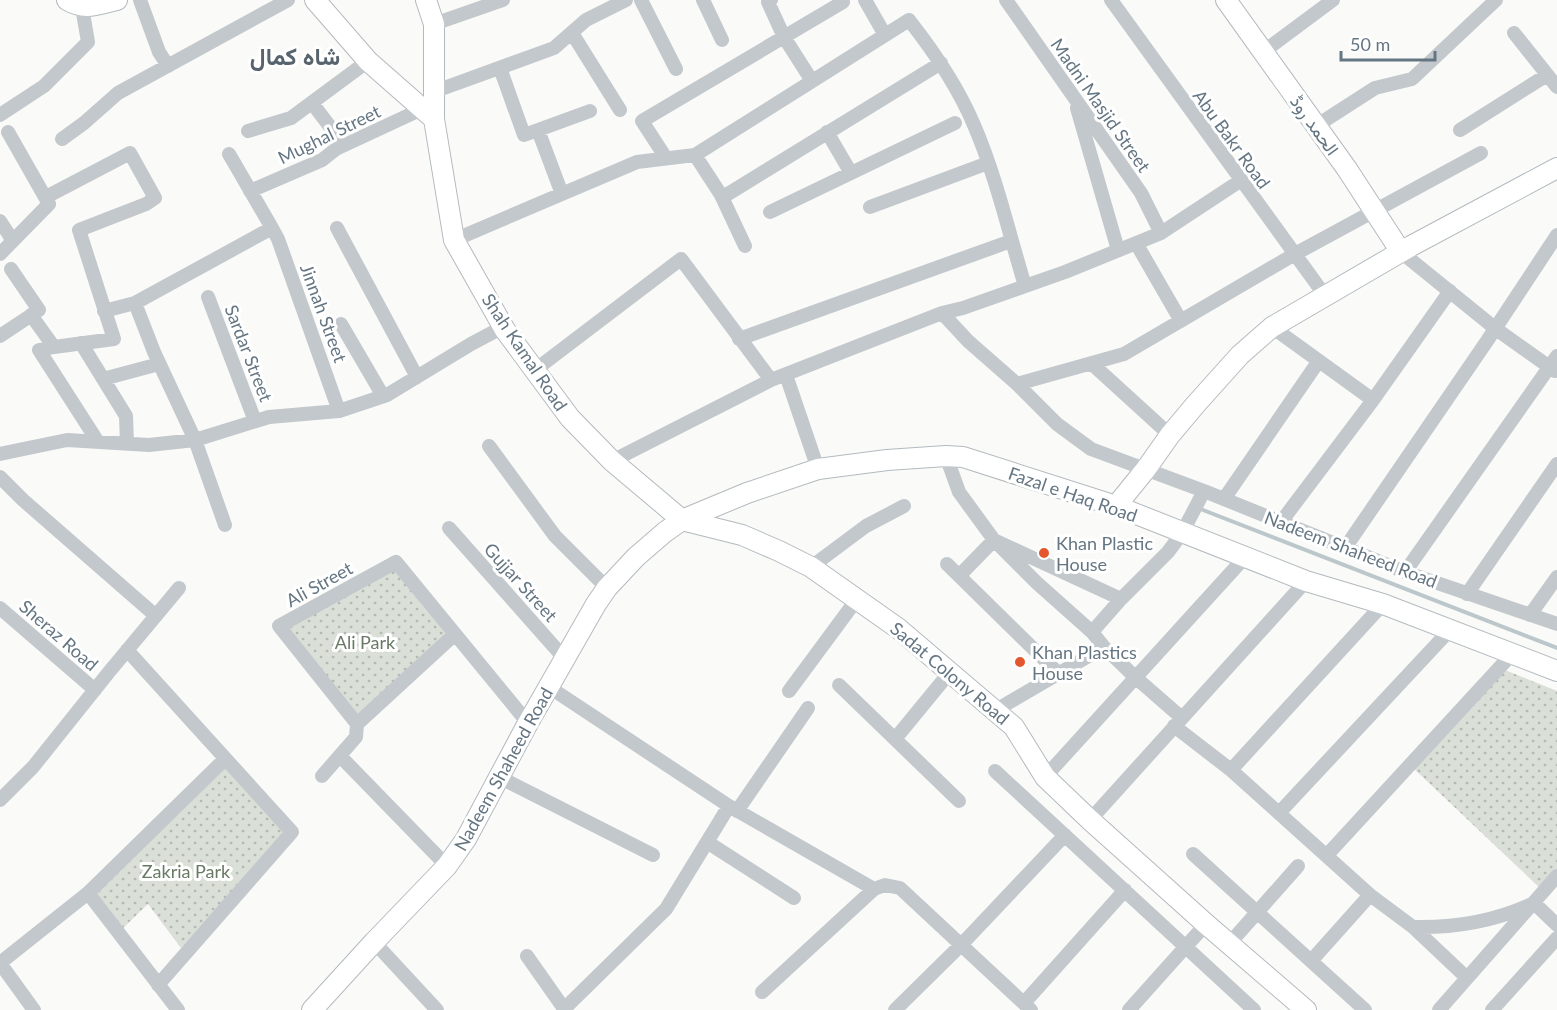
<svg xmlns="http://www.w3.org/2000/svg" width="1557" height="1010" viewBox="0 0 1557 1010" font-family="Lato,Vazirmatn,sans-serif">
<defs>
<pattern id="park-dots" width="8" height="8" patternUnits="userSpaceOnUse" patternTransform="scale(1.5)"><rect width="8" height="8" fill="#dadfd7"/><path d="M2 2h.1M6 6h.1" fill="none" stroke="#b4b9b4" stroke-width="1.8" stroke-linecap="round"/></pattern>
</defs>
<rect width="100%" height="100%" fill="#fafaf8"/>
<!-- park -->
<path fill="url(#park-dots)" d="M396 562 454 635 357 724 279 626Z
M1505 670 1557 691V871L1541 889 1411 766Z
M225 764 287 833 181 948 148 904 121 930 92 894Z"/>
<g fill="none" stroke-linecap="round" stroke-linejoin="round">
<!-- stream -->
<path stroke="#bbc7cb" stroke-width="4" d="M1203 510 1557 648"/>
<!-- secondary casing -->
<g stroke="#b3babf" stroke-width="22">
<path id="secondary" d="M67 0C86 11 98 4 117 0
M315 0 368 61 434 119
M426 0 434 24V119L454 240 505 330 570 418 612 461 682 520 742 535 779 551 811 567 899 629 1014 727 1045 777 1090 820 1206 924 1306 1010
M1226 0 1347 169 1401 252
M1116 506 1146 469 1170 435 1196 404 1240 355 1272 327 1411 246 1557 168
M312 1010 374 942 447 866 466 839 528 723 596 604 607 588 636 557 665 532 682 520 747 493 818 469 887 460 946 456 963 457 1116 506 1306 581 1383 604 1557 671"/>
</g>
<!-- street -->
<path stroke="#c3c8cc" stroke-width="14" d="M140 0 159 52 168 66
M641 0 676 69
M703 0 722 40
M771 0 768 2 784 37 812 81
M865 0 885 35
M1006 0 1141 193 1161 233
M1111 0 1326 297
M434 24 503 0
M572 33 620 110
M1514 33 1557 87
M1263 52 1333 0
M500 68 524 135 538 130 562 194
M433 92 554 48 586 20 626 0
M312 103 344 145
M1077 108 1118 250
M0 115 44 86 88 42 82 7
M1316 126 1375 88 1412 79 1496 0
M538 130 590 111
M1460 130 1547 75
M248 131 291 118 368 61
M827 132 851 173
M62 139 84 123 118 93 288 0
M695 155 909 20C935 53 958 87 974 125 996 176 1009 233 1025 286
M666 158 642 121 843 2
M250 191 322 160 336 149 422 109
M723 197 941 63
M870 207 988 163
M770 212 955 123
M0 221 13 241
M272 228 278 239 339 411
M337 228 417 377
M454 240 637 162 695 155 721 195 745 246
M1136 243 1181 321
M1401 252 1496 329 1555 371
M0 254 49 204 8 132
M208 297 255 421
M135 303 154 352 195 440 225 525
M104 311 135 303 272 228 229 154
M942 313 968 341 1017 384 1057 424 1091 449 1204 491 1405 572 1557 624
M31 315 54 347 114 339 79 230 146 204 155 198 130 153 46 197
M341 324 383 396
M1272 327 1373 400
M0 336 39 310 11 269
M739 339 1011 241
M81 343 126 416 127 444
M54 347 39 350 98 442
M1091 363 1170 435
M535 370 681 259 771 380
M786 375 818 469
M103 379 159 364
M1017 384 1124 354 1295 254 1481 153
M489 446 555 536 607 588
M0 454 67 440 149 445 195 440 269 417 339 411 387 395 471 344 503 327
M946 456 959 492 994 540 1037 583 1092 632 1104 647 1135 677 1182 718
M612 461 771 380 942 313 963 308 1065 272 1161 233 1240 181
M0 477 23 500 156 616
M1224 499 1318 362
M1281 522 1373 400 1450 291
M449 528 565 659
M1345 548 1487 341 1557 235
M947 564 1058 673
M811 567 866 526 904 506
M1405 572 1557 356
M959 576 994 540 1121 599
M1467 594 1557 464
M0 608 95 690
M1530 615 1557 577
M1092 632 1121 599 1168 552 1182 533 1204 491
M454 635 357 724 279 626 396 562 528 723
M127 650 292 832 158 985
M839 685 959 801
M549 687 729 806 666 909 563 1010
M789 691 857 599
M996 710 1104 647
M1174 726 1231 770 1370 895 1413 927 1467 978
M895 739 950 672
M341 757 447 866
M1231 770 1383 604
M995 771 1254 1010
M322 776 356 737 357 724
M499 777 653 855
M1045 777 1246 556
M0 800 33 767 109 672 179 588
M729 806 874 889 885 885 900 888 1031 1010
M737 811 808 708
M1279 813 1449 631
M1090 820 1306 581
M707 842 794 898
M1193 854 1365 1010
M1327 855 1512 654
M88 893 178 1010
M1413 927C1455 928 1496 921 1534 903L1557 925
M374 942 437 1010
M1230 943 1298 866
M527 956 565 1010
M1311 961 1370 895
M0 963 88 893 225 759
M0 963 34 1010
M762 992 874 889
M1024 1003 1125 890
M895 1010 961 945 1065 835
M1129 1010 1206 924
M1439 1010 1557 876
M1492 1010 1557 938"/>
<!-- secondary -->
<use href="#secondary" stroke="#fff" stroke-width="20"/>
</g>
<!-- markers -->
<g fill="#e4572e" stroke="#fff" stroke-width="2">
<circle cx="1044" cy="553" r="6"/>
<circle cx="1020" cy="662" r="6"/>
</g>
<g text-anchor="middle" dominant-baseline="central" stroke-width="6" stroke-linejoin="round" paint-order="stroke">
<!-- street labels -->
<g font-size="18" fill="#657683" stroke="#fff">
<text transform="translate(1101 105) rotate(55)">Madni Masjid Street</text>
<text transform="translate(1315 125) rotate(54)">الحمد روڈ</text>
<text transform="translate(329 134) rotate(-26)">Mughal Street</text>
<text transform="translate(1232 139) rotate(54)">Abu Bakr Road</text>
<text transform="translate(324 313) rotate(70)">Jinnah Street</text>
<text transform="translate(525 352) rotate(56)">Shah Kamal Road</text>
<text transform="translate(249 353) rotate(69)">Sardar Street</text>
<text transform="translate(1073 494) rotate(19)">Fazal e Haq Road</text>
<text transform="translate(1351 549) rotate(21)">Nadeem Shaheed Road</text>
<text transform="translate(521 582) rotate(48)">Gujjar Street</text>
<text transform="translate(319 584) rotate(-29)">Ali Street</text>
<text transform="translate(59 635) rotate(41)">Sheraz Road</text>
<text transform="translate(950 673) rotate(40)">Sadat Colony Road</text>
<text transform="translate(503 769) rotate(-61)">Nadeem Shaheed Road</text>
</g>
<!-- poi labels -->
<g font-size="18" fill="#657683" stroke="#fff" text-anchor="start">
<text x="1056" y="543">Khan Plastic<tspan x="1056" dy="21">House</tspan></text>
<text x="1032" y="652">Khan Plastics<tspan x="1032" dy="21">House</tspan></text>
</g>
<!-- park labels -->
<g font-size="18" fill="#687a64" stroke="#fff">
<text x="365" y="642">Ali Park</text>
<text x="186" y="871">Zakria Park</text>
</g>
<!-- district labels -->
<g font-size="24" font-weight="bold" fill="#57646e" stroke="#fff">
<text x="295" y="55">شاہ کمال</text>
</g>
</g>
<!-- scale -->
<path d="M1341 51v9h94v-9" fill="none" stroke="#657683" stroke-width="3"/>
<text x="1350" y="51" font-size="18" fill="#657683" stroke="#ffffff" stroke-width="4.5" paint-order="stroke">50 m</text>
</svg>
